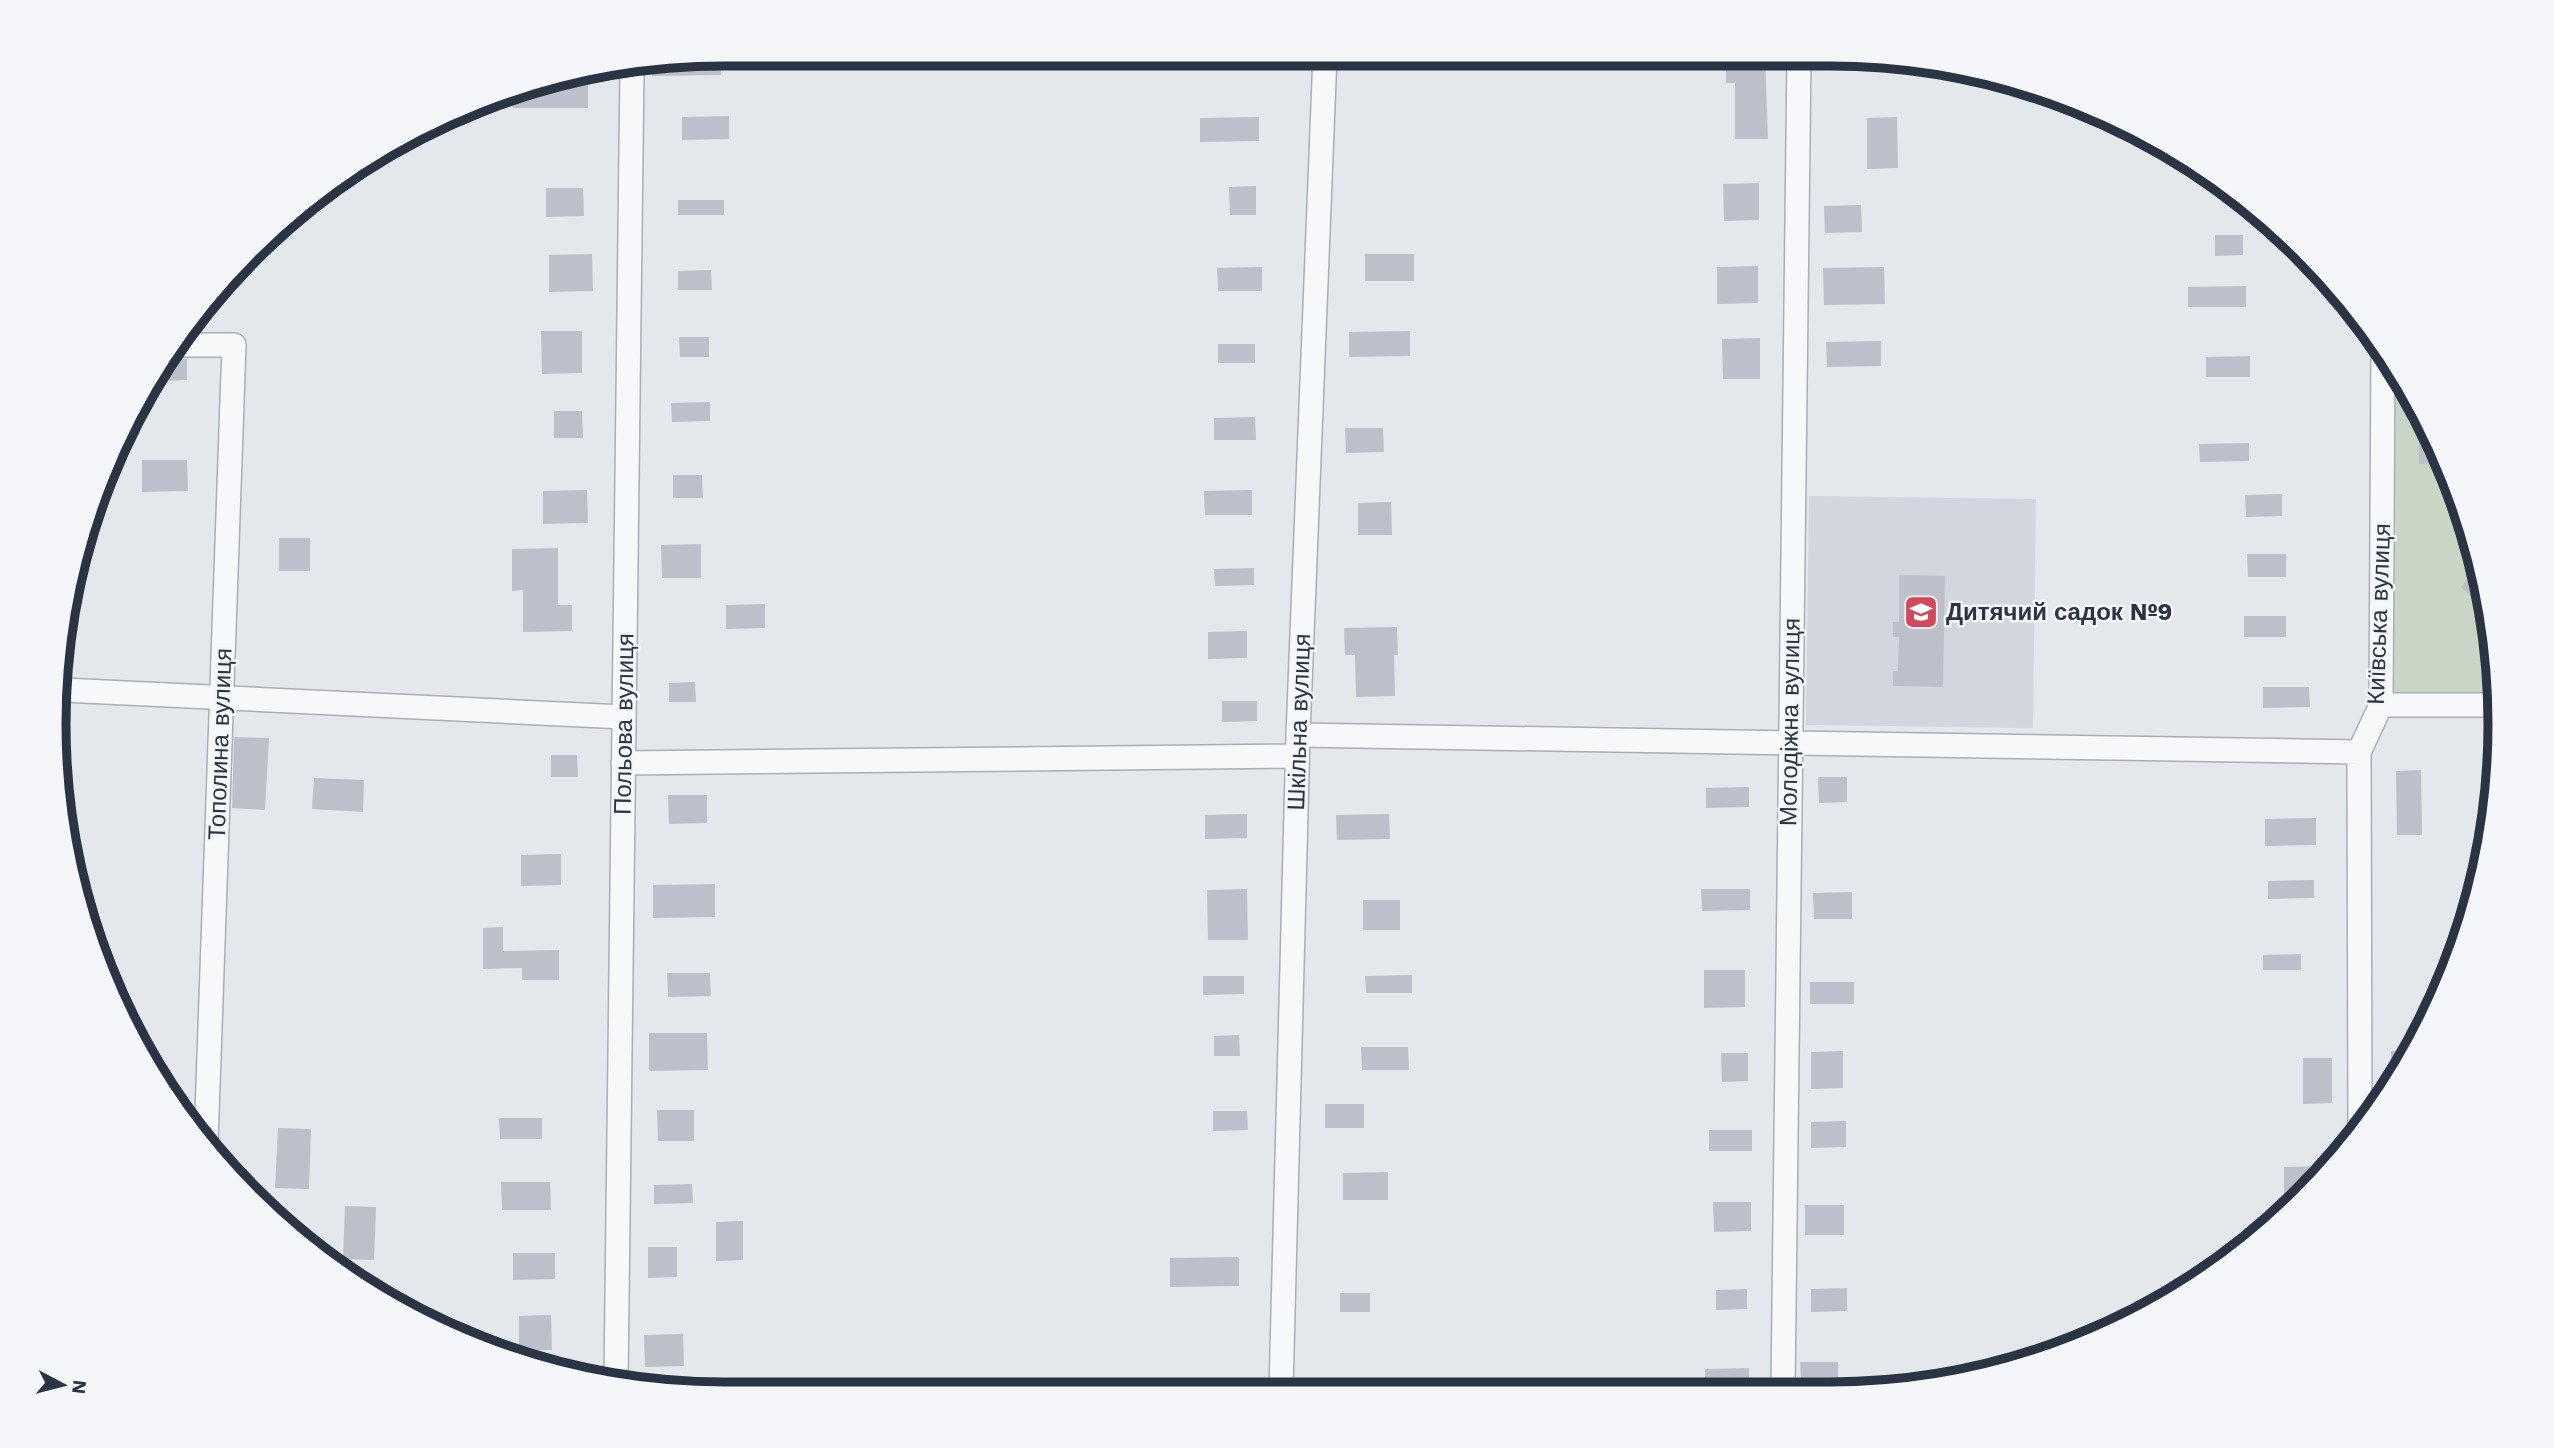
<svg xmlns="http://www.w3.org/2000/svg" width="2554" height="1448" viewBox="0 0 2554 1448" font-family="'Work Sans',sans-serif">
<rect width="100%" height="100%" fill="#e4e7ec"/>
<!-- built -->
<path fill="#d2d6de" d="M1809 496 2036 499 2033 728 1806 725Z"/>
<!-- green -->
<path fill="#c9d6c5" d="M2383 351 2431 428 2477 551 2498 681V705H2381Z"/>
<!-- building -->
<path fill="#bbc0ca" d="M721 55V75L652 76 651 66Z
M1726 55 1765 56 1768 139H1735V83H1726Z
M547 83H588V108H513V89Z
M729 116V139L682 140V117Z
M1259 117V141L1200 142V118Z
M1897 117 1898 168 1867 169V118Z
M1759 183V220L1724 221 1723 184Z
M1256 186V215H1230L1229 187Z
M546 188H583L584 216 546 217Z
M678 200H724V215H678Z
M1861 205 1862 232 1825 233 1824 206Z
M2215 235H2243V255L2215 256Z
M592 254 593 291 549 292V255Z
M1365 254H1414V281H1365Z
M1758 266V303L1717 304V267Z
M1262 267V291H1218L1217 268Z
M1884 267 1885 304 1824 305 1823 268Z
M711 270 712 290H678V271Z
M2246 286V307H2188V287Z
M541 331H582V373L542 374Z
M1410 331V356L1349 357V332Z
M679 337H709V357H680Z
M1760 338V379H1723L1722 339Z
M1881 341V366L1827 367 1826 342Z
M1218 344H1255V363H1218Z
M2250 356V377H2206V357Z
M165 357 187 359V380L154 381Z
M710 402V421L672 422 671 403Z
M554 411H582L583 438H554Z
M1255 417 1256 440H1214V418Z
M1345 428H1383L1384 452 1346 453Z
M2432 430 2444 464H2419V431Z
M2249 443V461L2200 462 2199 444Z
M142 460H187L188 491 142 492Z
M673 475H702L703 498H673Z
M587 490 588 523 543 524V491Z
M1252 490V515H1205L1204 491Z
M2282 494V516L2246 517 2245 495Z
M1391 502 1392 535H1358V503Z
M279 538H310V571H279Z
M701 544V578H662L661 545Z
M558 548V605H572V631L523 632V590L512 591V549Z
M2247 554H2286V577H2248Z
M2480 566 2487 611 2461 587Z
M1254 568V585L1215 586 1214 569Z
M1899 575 1945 576 1943 687 1893 686V671H1898L1899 637H1893V622H1899Z
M765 604V628L726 629V605Z
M2244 616H2286V637H2244Z
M1397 627 1398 655H1394L1395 696 1356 697 1355 655H1345L1344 628Z
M1247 631V658L1208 659V632Z
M695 682 696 702H669V683Z
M2263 687H2309L2310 707 2263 708Z
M1222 701H1257V721L1222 722Z
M234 737 269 738 265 810 232 808Z
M551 755H577L578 777H551Z
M2421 770 2422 835H2397L2396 771Z
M1818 777H1847V802L1819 803Z
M314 778 364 780 363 812 312 809Z
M1749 787V807L1706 808V788Z
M668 795H707V823L669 824Z
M1247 814V838L1205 839V815Z
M1389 814 1390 839 1337 840 1336 815Z
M2316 818V845L2265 846V819Z
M561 854V885L521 886V855Z
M2314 880V898L2268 899V881Z
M715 884V917L653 918V885Z
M1247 889 1248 940H1208L1207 890Z
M1701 889H1750V910L1702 911Z
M1852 892V919H1814L1813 893Z
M1363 900H1400V930H1363Z
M503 927V951L559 950V980H522V968L483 969V928Z
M2301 954V970H2263V955Z
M1704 970H1745V1007L1704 1008Z
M667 973H710L711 996 668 997Z
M1412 975V993H1366L1365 976Z
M1203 976H1244V994L1203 995Z
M1810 982H1854V1004H1810Z
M649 1033H707L708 1070 649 1071Z
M1239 1035 1240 1056H1214V1036Z
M1361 1047H1408L1409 1070H1362Z
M1843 1051V1088L1811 1089V1052Z
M2391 1051H2414L2392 1083Z
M1721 1053H1748V1081L1722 1082Z
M2303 1058H2332V1103L2303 1104Z
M1325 1104H1364V1128H1325Z
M657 1110H694V1141H658Z
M1213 1111H1247L1248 1130 1213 1131Z
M499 1118H542V1139H500Z
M1846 1121V1147L1811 1148V1122Z
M278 1128 311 1129 309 1189 275 1188Z
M1709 1130H1752V1151H1709Z
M2328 1166 2304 1197 2284 1198V1167Z
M1388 1172V1200H1343V1173Z
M501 1182H550L551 1210H502Z
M692 1184 693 1203 654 1204V1185Z
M1713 1202H1751V1231L1714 1232Z
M1805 1205H1844V1235H1805Z
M345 1206 376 1207 374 1260 343 1259Z
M743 1221V1260L716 1261V1222Z
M648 1247H677V1277L648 1278Z
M513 1253H555V1279L513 1280Z
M1239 1257V1286L1170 1287V1258Z
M1847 1288V1311L1811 1312V1289Z
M1747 1289V1309L1716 1310V1290Z
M1340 1293H1370V1312H1340Z
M551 1315 552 1350H519V1316Z
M683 1334 684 1366 645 1367 644 1335Z
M1800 1362H1838V1381H1801Z
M1749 1368V1389H1705V1369Z"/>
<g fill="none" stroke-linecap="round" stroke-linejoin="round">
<!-- minor casing -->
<g stroke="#a9aeb7" stroke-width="26">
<path id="minor" d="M174 345H234L206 1142
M63 690 624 717
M2381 705H2498
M1298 735 2359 752
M623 763 1297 756
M2360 1125 2359 752 2381 705 2383 351
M616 1380 632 69
M1783 1389 1799 56
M1281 1390 1298 735 1325 55"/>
</g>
<!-- minor -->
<use href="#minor" stroke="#f7f8fa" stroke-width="23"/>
</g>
<!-- icons -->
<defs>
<g id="school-square" transform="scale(1.75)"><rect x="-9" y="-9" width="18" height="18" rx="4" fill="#d1495b" stroke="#f4f6f9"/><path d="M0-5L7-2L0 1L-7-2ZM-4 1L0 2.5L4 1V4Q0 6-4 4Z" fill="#fff"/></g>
</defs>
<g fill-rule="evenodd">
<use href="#school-square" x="1921" y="612"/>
</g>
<g text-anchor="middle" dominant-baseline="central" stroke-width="5" stroke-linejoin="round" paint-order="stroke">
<!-- poi labels -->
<g font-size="24" font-weight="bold" fill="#2b3445" stroke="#f4f6f9" text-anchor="start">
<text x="1946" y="612">Дитячий садок №9</text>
</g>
<!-- street labels -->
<g font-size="24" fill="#2b3445" stroke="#f4f6f9">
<text transform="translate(2379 614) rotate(-88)">Київська вулиця</text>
<text transform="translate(1299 722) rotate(-88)">Шкільна вулиця</text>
<text transform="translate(1790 722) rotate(-89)">Молодіжна вулиця</text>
<text transform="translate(624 724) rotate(-89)">Польова вулиця</text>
<text transform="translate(220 744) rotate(-88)">Тополина вулиця</text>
</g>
</g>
<!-- crop -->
<path d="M0 0H2554V1448H0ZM724 66H1830A658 658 0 0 1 2488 724V724A658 658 0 0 1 1830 1382H724A658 658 0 0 1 66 724V724A658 658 0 0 1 724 66Z" fill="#f4f6f9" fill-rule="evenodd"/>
<path fill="none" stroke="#2b3445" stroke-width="9" d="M724 66H1830A658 658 0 0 1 2488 724V724A658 658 0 0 1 1830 1382H724A658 658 0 0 1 66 724V724A658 658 0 0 1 724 66Z"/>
<!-- north arrow -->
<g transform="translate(63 1385) rotate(97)" stroke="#f4f6f9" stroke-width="5" paint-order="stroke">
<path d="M0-5L12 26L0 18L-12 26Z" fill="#2b3445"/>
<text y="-10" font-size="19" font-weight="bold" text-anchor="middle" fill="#2b3445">N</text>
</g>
</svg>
